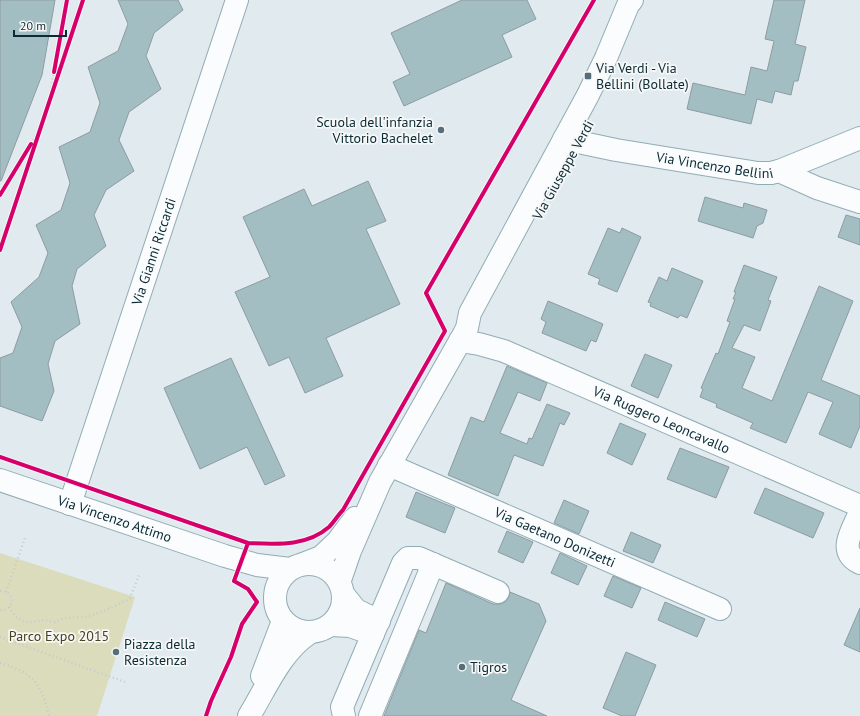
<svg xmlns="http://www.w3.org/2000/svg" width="860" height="716" viewBox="0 0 860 716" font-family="'PT Sans',sans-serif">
<rect width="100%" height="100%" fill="#e1ebef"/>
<!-- green -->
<path fill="#dadcbb" d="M0 553 135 597 97 716H0Z"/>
<!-- building -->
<path fill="#a3bec2" stroke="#8c9ca0" d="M0 0H55L42 75 1 181H0Z
M118 0H178L183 10 154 33 146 56 161 89 129 112 119 140 134 171 106 190 94 215 106 246 77 269 72 286 80 324 55 341 48 364 54 391 42 421 0 406V358L13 353 22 327 11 302 39 277 48 253 36 225 61 210 70 183 59 147 90 132 100 103 88 67 118 51 128 24Z
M462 0H527L536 19 502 35 512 57 404 106 393 82 410 74 391 33Z
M774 0H805L795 44 806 47 798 81H794L791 95 775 91 772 103 757 99 751 124 687 109 693 83 745 95 751 67 767 71 774 41 765 39Z
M368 181 386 221 366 229 400 304 326 338 343 376 305 393 289 357 269 366 235 292 270 277 243 217 304 189 312 206Z
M705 197 743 208 744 203 767 210 763 223 757 226 753 238 698 221Z
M846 215 860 219V245L838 237Z
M608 228 620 233 622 228 641 237 617 292 598 284 600 279 588 274Z
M744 265 777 277 768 300 771 301 760 331 744 325 732 348 755 357 742 388 772 401 819 286 853 301 821 380 860 396V426L851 448 819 434 833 402 808 392 786 443 750 428 753 423 716 407 717 404 700 397 703 389 701 388 716 353 718 354 730 322 727 321 735 299H733L736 292H734Z
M672 268 703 281 687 318 680 315 678 318 650 306 651 303 648 302 659 277 667 281Z
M548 301 603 324 596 342 591 340 586 351 542 333 546 322 541 319Z
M645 354 672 365 658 398 631 386Z
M231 358 285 476 265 485 247 447 200 469 164 388Z
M507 366 547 383 540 401 518 392 500 433 527 444 529 438 532 439 547 404 570 413 564 425 560 423 543 466 514 455 498 496 448 475 471 417 484 422Z
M620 423 646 434 632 465 607 453Z
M680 448 729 467 716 498 667 479Z
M765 488 824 513 813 538 754 513Z
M416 492 455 508 445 533 406 517Z
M564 500 589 511 579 534 554 523Z
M507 531 533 542 523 563 498 552Z
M631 532 661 545 653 563 623 551Z
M560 553 587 566 578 585 551 573Z
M613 576 641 588 632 608 604 596Z
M446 583 493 604H500L505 602 509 597 510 592 539 604 546 621 511 700 547 716H384L419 630 426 633Z
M665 602 705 619 697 637 658 620Z
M860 608V652L844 645Z
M626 652 656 665 635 716H622L603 708Z"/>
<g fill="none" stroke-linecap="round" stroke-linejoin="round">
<!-- minor casing -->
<g stroke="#91acb5" stroke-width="24">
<g id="minor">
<path id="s1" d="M564 139 616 150 758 173H771L779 171 817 188 860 202"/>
<path d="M779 171 860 138"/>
<path id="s2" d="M460 341 479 344 504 351 860 506"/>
<path id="s3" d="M389 465 720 609"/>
<path id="s4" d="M0 480 225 556 257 565 290 569"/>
<path id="s5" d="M70 504 237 0"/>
<path d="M860 512C853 530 836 551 860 563"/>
<circle cx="309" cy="598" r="34"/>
<path d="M303 564 321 557 337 542 355 518"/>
<path d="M340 580 350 551 380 482 464 334 467 328 470 313 588 95 606 58 628 5 632 0"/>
<path d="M343 594 356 610 379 621"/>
<path d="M331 625 350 626 373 634"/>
<path d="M262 676 283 621"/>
<path d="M249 716C266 688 281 652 308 634"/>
<path d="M344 716 342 707 403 563 408 558H419L498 592"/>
<path d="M370 716 433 564"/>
</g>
</g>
<!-- path -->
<path stroke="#c4cbcd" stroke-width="2.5" stroke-dasharray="1 3" stroke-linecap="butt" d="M47 111 67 0
M0 195 41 127
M0 591C16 591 15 610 0 610
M6 592 25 538
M9 607 15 616 24 622H33L44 620 55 622C66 615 77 619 89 616 103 612 118 605 130 598L139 575
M0 637 125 682
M0 663C34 673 41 683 49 716"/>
<!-- minor -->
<use href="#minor" stroke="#fafcfd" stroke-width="22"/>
<!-- cycleway casing -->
<g stroke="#f7f7f7" stroke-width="6">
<path id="cycleway" d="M54 72 67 0
M0 195 31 144
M0 250 83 0
M0 457 248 543C276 544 306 547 329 527 334 522 338 515 343 510L445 331 426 293 594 0
M206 716 211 701 231 657 242 624 257 602 248 589 234 581 248 543"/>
</g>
<!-- cycleway -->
<use href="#cycleway" stroke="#d6006c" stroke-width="4"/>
</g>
<!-- markers -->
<g fill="#556e77" stroke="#f7f7f7" stroke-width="1.5">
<rect x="584" y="72" width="8" height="8" rx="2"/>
<circle cx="441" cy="130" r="4"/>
<circle cx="116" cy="652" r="4"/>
<circle cx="462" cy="667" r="4"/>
</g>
<g text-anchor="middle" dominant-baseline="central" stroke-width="3.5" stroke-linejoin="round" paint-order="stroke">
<!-- poi labels -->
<g font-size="14" fill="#092b36" stroke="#f7f7f7" text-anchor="start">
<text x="596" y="68">Via Verdi - Via<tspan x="596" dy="16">Bellini (Bollate)</tspan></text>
<text x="433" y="122" text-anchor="end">Scuola dell'infanzia<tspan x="433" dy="16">Vittorio Bachelet</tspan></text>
<text x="124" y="644">Piazza della<tspan x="124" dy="16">Resistenza</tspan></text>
<text x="470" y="667">Tigros</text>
</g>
<!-- street labels -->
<g font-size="14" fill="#092b36" stroke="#f7f7f7">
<text stroke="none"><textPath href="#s1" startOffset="153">Via Vincenzo Bellini</textPath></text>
<text transform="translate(563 170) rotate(-61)">Via Giuseppe Verdi</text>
<text stroke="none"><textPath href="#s5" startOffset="266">Via Gianni Riccardi</textPath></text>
<text stroke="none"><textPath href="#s2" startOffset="217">Via Ruggero Leoncavallo</textPath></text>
<text stroke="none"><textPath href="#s4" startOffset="121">Via Vincenzo Attimo</textPath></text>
<text stroke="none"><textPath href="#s3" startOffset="181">Via Gaetano Donizetti</textPath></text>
</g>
<!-- park labels -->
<g font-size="14" fill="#45421e" stroke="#f7f7f7">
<text x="59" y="636">Parco Expo 2015</text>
</g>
</g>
<!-- scale -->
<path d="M14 30v6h52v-6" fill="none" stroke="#092b36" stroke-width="2"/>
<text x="20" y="30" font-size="12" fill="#092b36" stroke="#f7f7f7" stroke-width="3" paint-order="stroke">20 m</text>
</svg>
